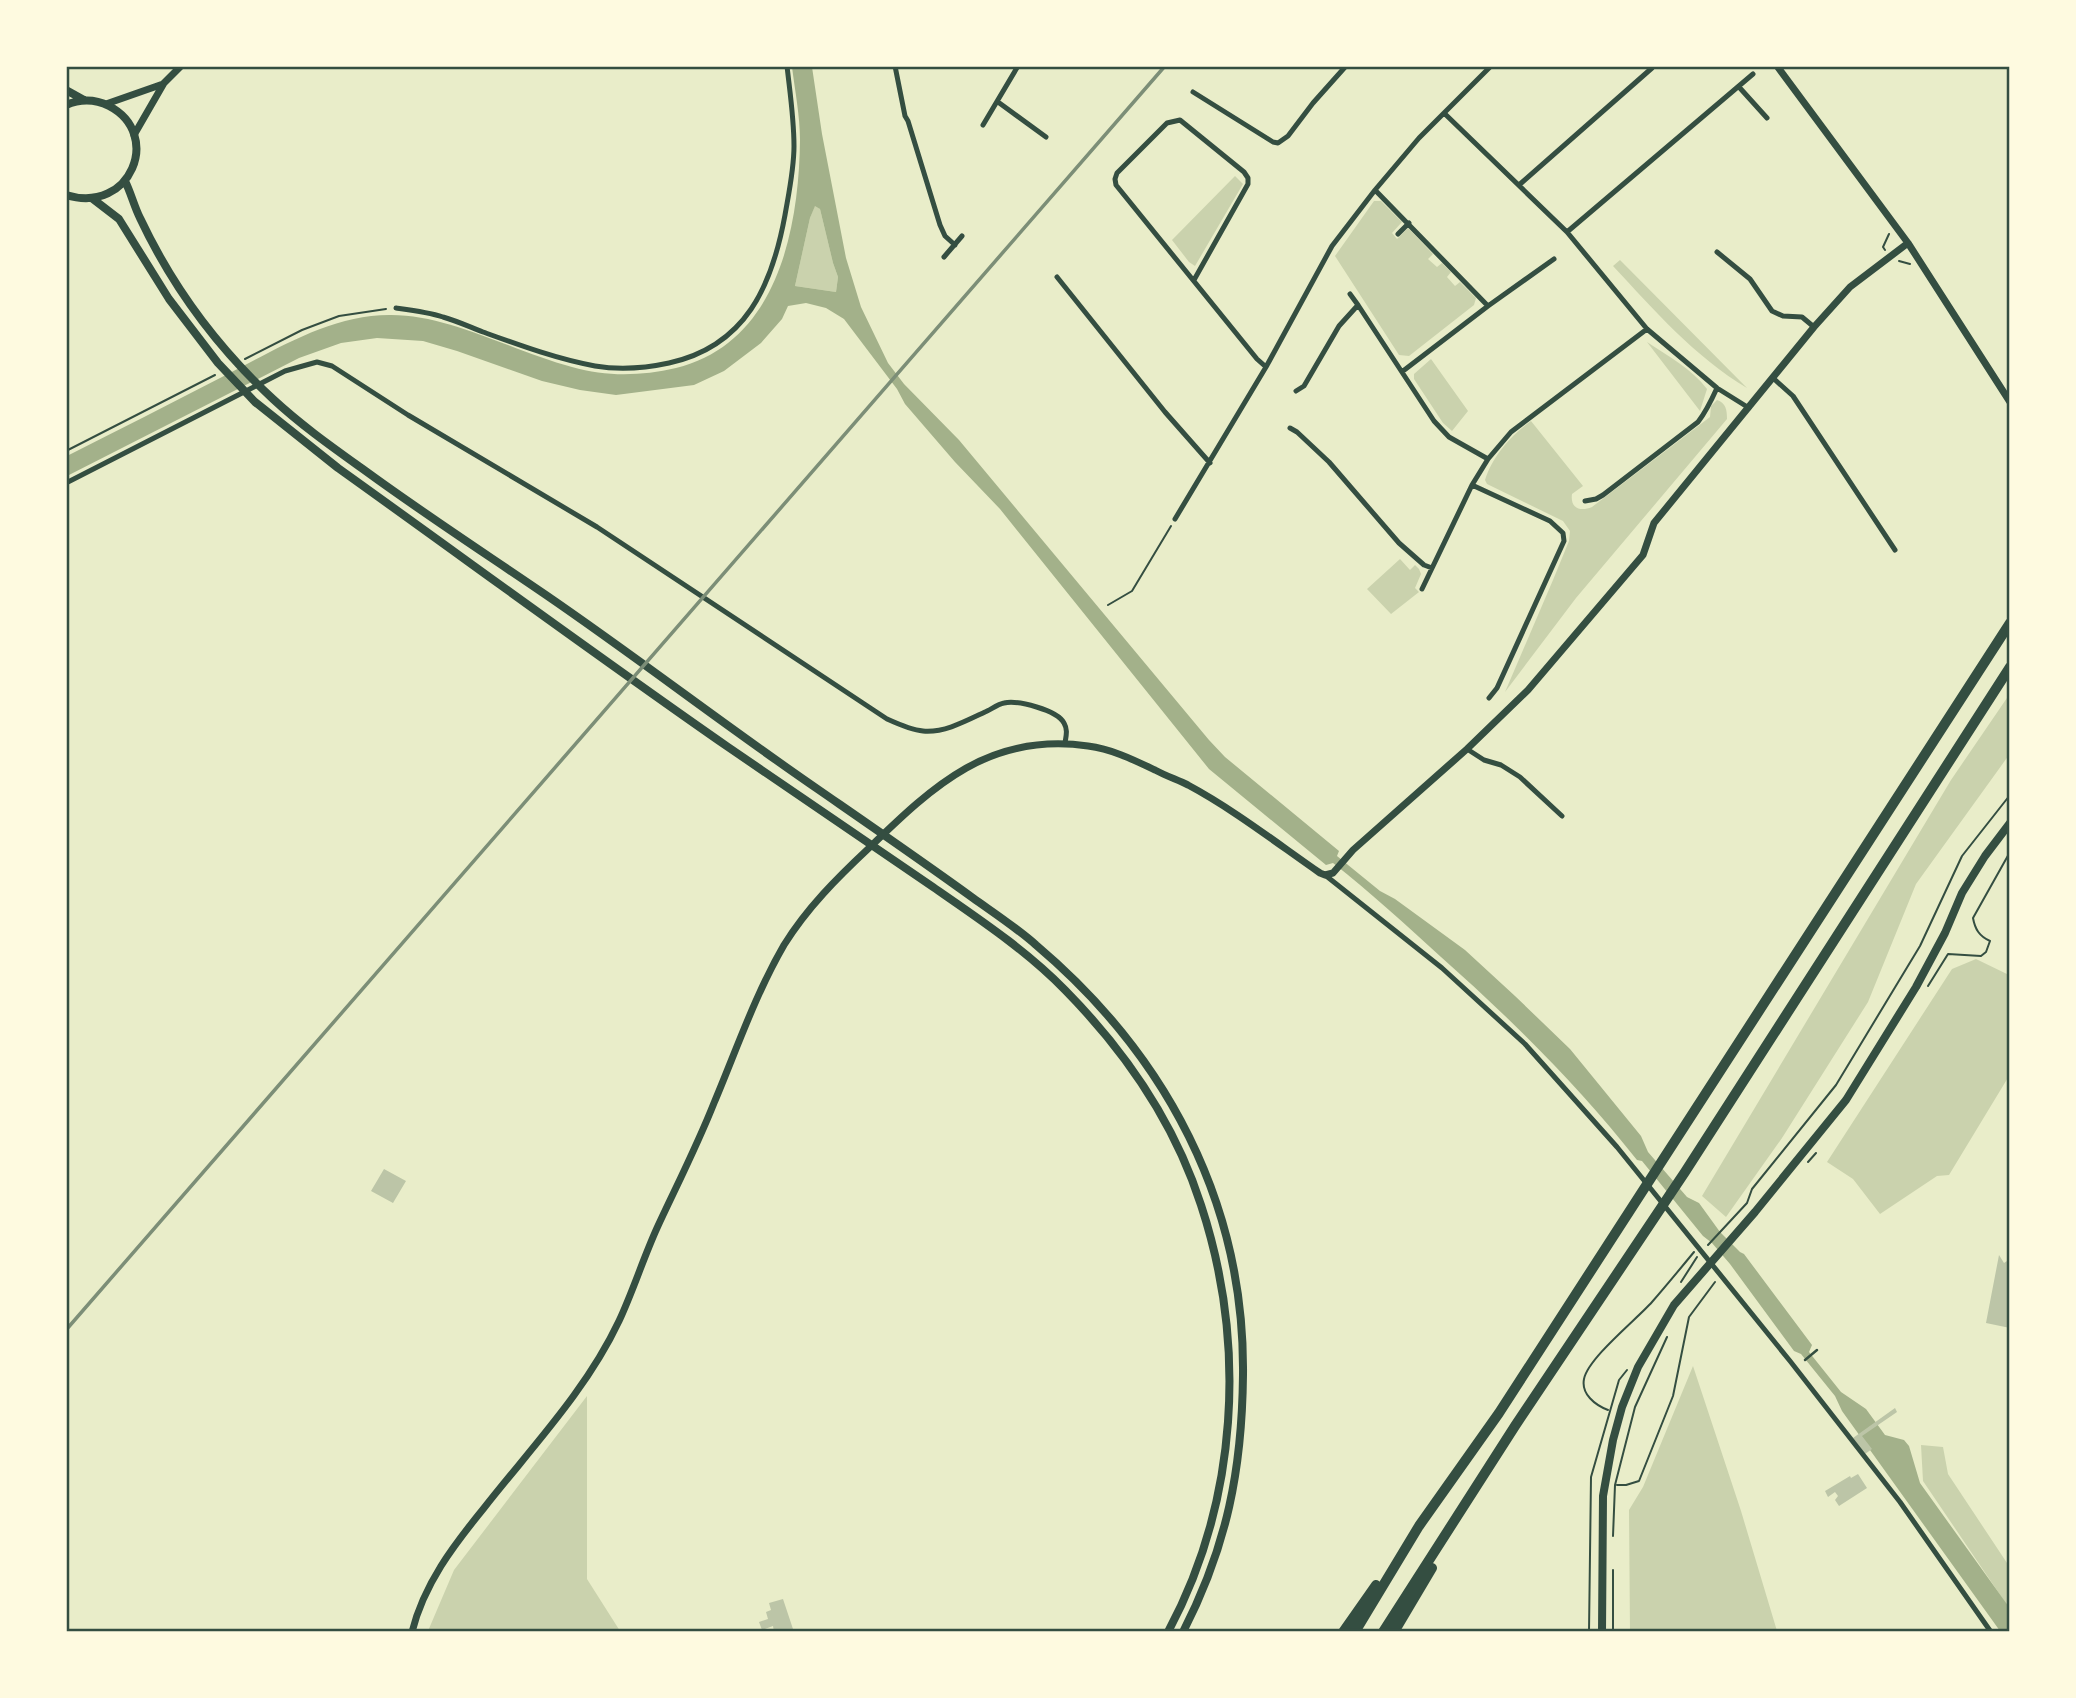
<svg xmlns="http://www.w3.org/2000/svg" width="2076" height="1698" viewBox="0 0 2076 1698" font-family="Roboto,sans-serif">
<rect width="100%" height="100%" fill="#e9edc9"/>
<!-- green -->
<path fill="#cad2ad" d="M1235 176 1243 184 1195 266 1189 262 1172 240Z
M1374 201H1381L1402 222 1392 233 1397 239 1408 228 1433 254 1428 259 1437 267 1442 263 1451 272 1447 277 1455 286 1460 282 1476 298 1474 305 1409 356 1399 355 1335 256Z
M815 205 820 209 833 263 838 277 836 292 795 286 810 218Z
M1620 260 1747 388C1695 357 1654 310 1613 266Z
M1647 342C1668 356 1692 369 1707 389L1700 411Z
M1431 359 1468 411 1452 431 1443 423 1414 379V374Z
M1717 400C1726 403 1727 410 1727 419L1576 598 1505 692 1553 580 1569 541 1570 531 1563 521 1487 484 1485 480C1492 457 1511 435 1531 421L1583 486 1572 494C1570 508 1580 512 1592 507L1710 417 1711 406Z
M1400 559 1410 570 1415 565 1419 569 1421 574 1415 588 1419 592 1391 614 1367 589Z
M2009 695V755L1916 884 1868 1002 1782 1138 1726 1217 1702 1196 1951 780Z
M1976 959 2009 975V1076L1949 1175 1937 1176 1880 1214 1853 1179 1827 1162 1952 969Z
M1693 1366 1741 1511 1777 1631H1630L1629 1510 1643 1487Z
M587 1396V1579L620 1631H428L454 1570Z
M1921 1445 1943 1447 1948 1474 2009 1566V1608L1923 1481Z"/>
<!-- water -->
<path fill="#a3b18a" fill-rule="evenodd" d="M792 67H812L822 134 846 258 861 307 888 363 904 384 959 440 1209 740 1225 757 1339 851 1337 856 1380 891 1395 899 1465 950 1515 996 1570 1049 1641 1136 1648 1152 1687 1197 1699 1203 1720 1232 1740 1252 1744 1254 1812 1345 1809 1352 1841 1392 1866 1409 1885 1435 1904 1440 1909 1446 1920 1483 2009 1607V1631H2000L1842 1411 1835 1396 1801 1354 1794 1351 1730 1264 1712 1243 1703 1236 1642 1161 1637 1160C1578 1085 1513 1021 1441 957 1406 925 1371 893 1333 863L1326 865 1209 769 1000 509 955 462 905 404 897 389 844 319 826 308 806 303 788 306 782 319 761 343 724 371 694 385 616 395 580 390 542 381 457 351 423 341 377 338 341 343 299 358 67 476V456C118 430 170 404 222 377 274 351 329 315 389 315 449 314 514 352 572 367 607 377 641 376 676 368 777 343 799 230 800 140 800 116 795 91 792 67ZM815 206 820 209 833 263 838 277 836 292 795 286 810 218Z"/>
<!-- building -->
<path fill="#bcc5a7" d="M384 1169 406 1181 393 1203 371 1191Z
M1999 1255 2004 1263 2010 1259V1328L1986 1323Z
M1895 1408 1897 1412 1862 1436 1872 1449 1865 1454 1853 1438Z
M1858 1474 1867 1488 1839 1506 1835 1500 1838 1496 1835 1492 1828 1497 1825 1491 1850 1476 1851 1478Z
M783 1599 794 1632H774L773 1626 762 1630 759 1622 768 1619 766 1612 771 1610 769 1603Z"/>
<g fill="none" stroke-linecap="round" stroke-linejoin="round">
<!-- path -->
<path stroke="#344e41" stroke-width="2" d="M1885 250 1883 247 1889 234
M1899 261 1910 264
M245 359 302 330 339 316 386 309
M66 451 215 375
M1108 605 1132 591 1171 526
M1928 986 1948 954 1981 956 1986 952 1990 941C1979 936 1975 929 1973 918L2010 852
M1808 1162 1816 1153
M1708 1245 1747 1203 1752 1189 1836 1085 1920 946 1962 856 2010 795
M1681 1282 1697 1257
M1608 1410C1595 1405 1581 1394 1584 1379 1588 1358 1637 1319 1652 1302 1666 1286 1680 1269 1694 1252
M1617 1485H1626L1639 1481 1673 1396 1689 1317 1715 1282
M1613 1536 1615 1485 1635 1407 1667 1337
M1613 1570V1632
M1589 1632 1591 1477 1619 1380 1627 1370"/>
<!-- service -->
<path stroke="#344e41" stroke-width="2.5" d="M1805 1360 1817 1350"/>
<!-- minor -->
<path stroke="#344e41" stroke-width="5" d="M895 66 905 116 908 121 940 225 945 236 955 245
M1739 87 1767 118
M1193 92 1273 142 1278 143 1288 136 1313 103 1346 66
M998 102 1046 137
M1444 113 1567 232 1647 329 1717 388 1749 408
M983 125 1018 66
M1519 185 1652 68
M1375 190 1488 306
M1567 232 1753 74
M1398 234 1409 223
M1717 252 1750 279 1772 311 1783 316 1802 317 1814 327
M944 257 962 236
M1057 277 1165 412 1210 463
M1194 280 1248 184V178L1244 172 1180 120 1167 123 1117 173 1115 179 1116 185 1257 359 1266 367
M1350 294 1358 305
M396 308C411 310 428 312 443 317 457 321 470 327 483 332 519 345 557 359 595 366 619 370 646 368 669 363 746 346 772 286 785 215 789 192 794 169 794 146 794 119 790 93 787 66
M1403 371 1488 306 1554 259
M1773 378 1793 396 1895 550
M1296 391 1304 386 1339 326 1358 305 1434 421 1449 437 1488 459
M1290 428 1297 432 1329 462 1399 543 1424 565 1432 568
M66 483 285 371 317 362 332 366 408 415 597 527 887 719C898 724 911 730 923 731 944 733 966 721 985 712 990 710 998 704 1004 703 1018 700 1057 710 1064 723 1068 730 1066 736 1065 743
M1472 485 1550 521 1563 533 1564 541 1497 688 1489 698
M1585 501 1596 499 1603 495 1698 422C1705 413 1712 399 1717 388
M1175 519 1266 367 1332 246 1375 190 1419 138 1491 66
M1422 589 1472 485 1488 459 1511 432 1647 329
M1467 749 1484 760 1501 765 1520 777 1562 816
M1325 875 1442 968 1525 1044 1617 1147 1790 1361 1900 1502 1991 1632"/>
<!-- tertiary -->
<path stroke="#344e41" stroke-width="7" d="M1777 66 1908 243 2010 402
M106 104 163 84
M134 135 164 83 181 66
M412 1632C424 1584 453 1546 484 1508 531 1448 586 1391 619 1321 633 1291 643 1259 657 1228 676 1187 697 1146 714 1103 736 1051 755 995 784 945 807 908 837 878 869 848 934 785 990 732 1088 746 1112 749 1134 760 1155 770 1166 776 1178 780 1188 785 1233 809 1278 844 1320 873L1325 875 1333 873 1353 850 1467 749 1528 690 1643 555 1654 523 1814 327 1850 287 1908 243"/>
<!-- secondary -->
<path stroke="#344e41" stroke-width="8" d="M66 90 84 100
M66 105C80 99 95 99 109 106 163 134 131 215 66 195
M125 181C131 193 134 206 140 218 172 286 218 348 273 399 302 426 335 449 367 472 426 515 486 554 546 595 638 658 727 727 819 790 871 826 922 861 973 898 994 913 1017 928 1036 945 1166 1055 1245 1203 1243 1375 1242 1470 1227 1546 1183 1632
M93 199 119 219 169 299 218 363 255 402 338 468C468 561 597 656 728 747 796 794 865 840 933 887 979 919 1026 950 1065 990 1125 1051 1175 1124 1201 1205 1247 1345 1238 1501 1168 1632
M1602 1632 1603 1496 1613 1440 1622 1407 1638 1367 1674 1305 1755 1212 1846 1100 1916 987 1945 933 1962 893 1985 856 2010 823"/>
<!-- motorway -->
<path stroke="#344e41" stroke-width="10" d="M1343 1632 1376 1585
M1355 1632 1419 1526 1499 1413 2010 623
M1383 1632 1515 1426 1685 1172 2010 667
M1394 1632 1432 1568"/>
<!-- rail -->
<path stroke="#7c8e77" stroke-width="3.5" d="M66 1330 1165 66"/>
</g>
<!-- border -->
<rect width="2076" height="1698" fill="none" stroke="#fefae0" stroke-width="136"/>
<rect x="68" y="68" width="1940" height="1562" fill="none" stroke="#344e41" stroke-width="2.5"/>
</svg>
